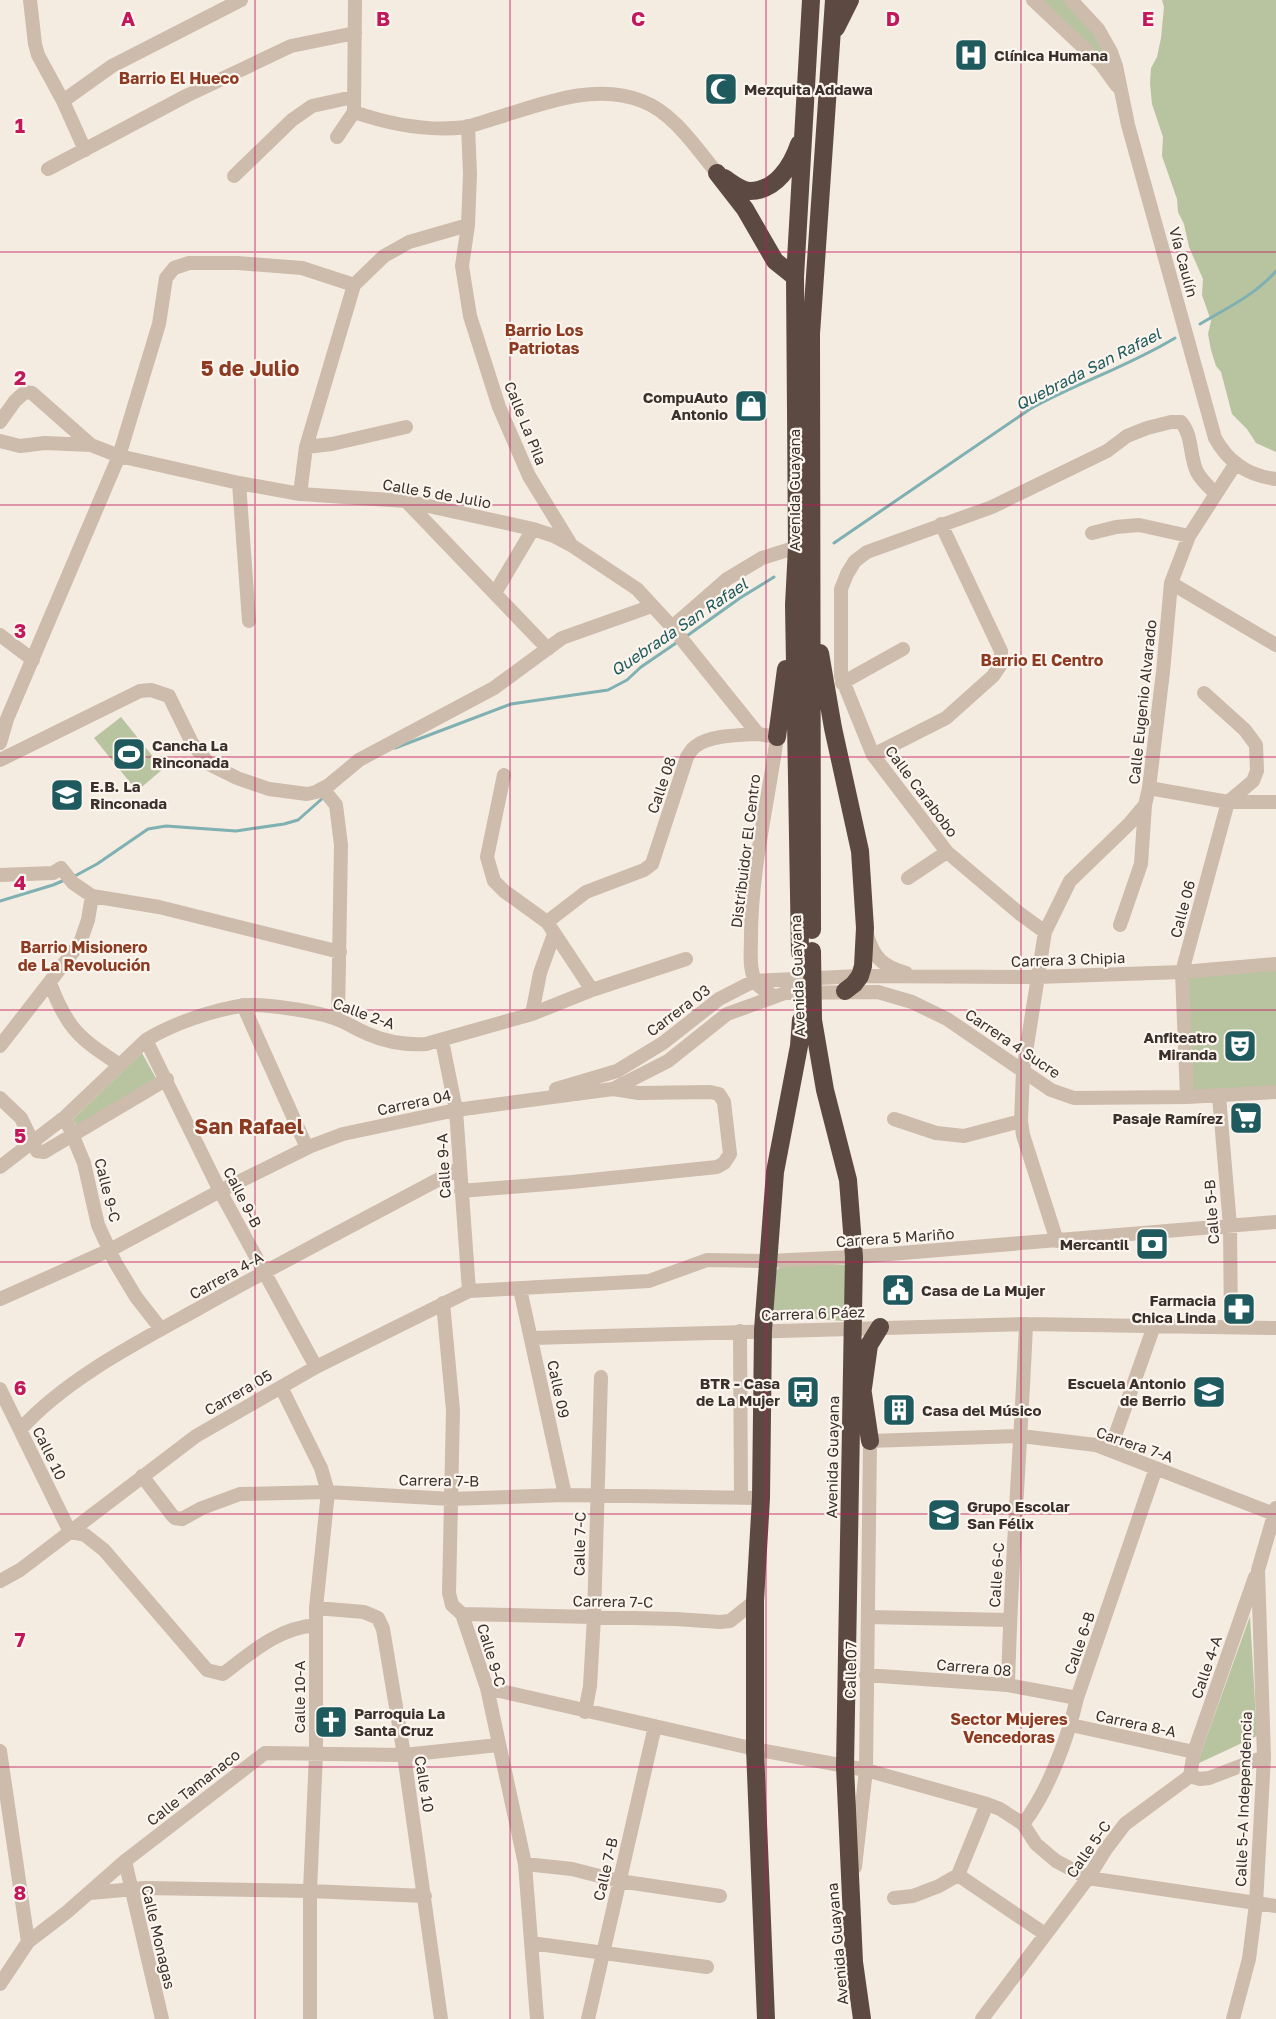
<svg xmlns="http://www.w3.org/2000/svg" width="1276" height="2019" viewBox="0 0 1276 2019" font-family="'Golos Text',sans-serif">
<rect width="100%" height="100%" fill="#f4ebe1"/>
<!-- green -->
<path fill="#b8c4a0" d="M1035 0H1071L1098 29 1121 95Z
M1162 0H1276V452L1256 443 1247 429 1232 414 1221 372 1216 366 1211 350 1208 334 1211 321 1202 295 1203 279 1189 247 1184 224 1178 212 1177 199 1162 156 1163 137 1152 104 1150 83 1151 68 1157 57 1161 38 1164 7Z
M121 717 163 769 137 791 94 738Z
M1276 967V1088L1190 1093 1186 975Z
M142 1053 157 1080 77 1126 73 1119Z
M811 1265H847L844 1321 780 1317 771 1307 773 1273 780 1267Z
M1250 1616 1257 1736 1197 1764Z"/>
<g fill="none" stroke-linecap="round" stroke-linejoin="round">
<!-- stream -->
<path stroke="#7fb0b2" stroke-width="3" d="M1200 324C1227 308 1255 295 1276 271
M834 543 1030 409C1077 383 1129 366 1175 338
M684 638 740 598 774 577
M395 748 511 704 608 690 627 680 641 667 679 641
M73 877 97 864 148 829 166 826 236 831 284 824 298 820 324 797
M0 901 53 885 67 879"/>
<!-- minor -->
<path stroke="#cdbbac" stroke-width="14" d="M30 0 35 44 38 55 63 101 85 150
M1033 0 1101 64 1117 86
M1071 0 1098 29 1111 52 1116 66 1128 125 1215 438C1228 462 1249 476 1276 479
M63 101 112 66 241 0
M354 112C389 124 428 132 466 127 476 125 486 121 496 118 542 104 595 82 642 101 674 113 696 148 717 173
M468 126 470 174 468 225 462 266 470 316 499 407 529 476 570 543
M337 137 354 112 355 0
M48 169 186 96 291 46 355 33
M234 176 292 120 312 106 353 97
M0 422 15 401 25 392 32 393 91 445 119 456 239 483 300 494 406 501 533 529 554 536 571 545 637 589 672 627 758 734 777 737C768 803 751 870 751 937 751 951 749 966 754 978 757 987 767 992 774 996
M0 441 20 446 45 443 91 445
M306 447 332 444 406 427
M239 483 249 621
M300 494 306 447 354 285 384 256 409 242 468 225
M406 501 548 649
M1092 533 1116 527 1139 525 1189 536
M1171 583 1276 645
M495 593 533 529
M672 627 727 579 762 558 797 547
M0 635 33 660
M842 683 903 649
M0 743 7 719 119 456 159 324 166 278 174 268 189 263H238L302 268 354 285
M873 755 946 718 993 676 1001 664V651L941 524
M0 760 140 691 151 690 169 696 192 743 209 764 237 778 269 789 307 794 316 792 329 785 359 760 494 688 562 638 652 606
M504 775 487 857 494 881 504 891 547 922 592 990
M1149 788 1228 802H1276
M323 789 336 805 341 845 338 1019
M0 875 53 873 61 868 73 883 92 896 159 907 340 952
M908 878 947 852
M547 922 586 892 644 870 652 864 687 757C689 754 692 748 696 746 709 735 742 735 758 734
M1120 925 1141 864 1145 805
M1045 932 1019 913 947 852 873 755 841 676V589L847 574 855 561 867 552 992 507 1107 451 1127 436 1147 428 1171 422H1181C1193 436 1189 455 1197 472 1202 481 1209 487 1216 494
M867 935C874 958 882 966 906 973
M50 983C67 1029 80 1039 120 1065
M243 1005 307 1148
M532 1014 540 973 554 934
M146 1040 220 1191 316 1367
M442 1041 456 1110 469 1291
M0 1046 80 943 88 920 92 896
M556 1089 617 1071 663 1043 719 999 754 981 860 976 1037 977 1182 972 1276 964
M1219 1096 1230 1226 1231 1327
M1187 1097 1182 972 1228 802 1253 781 1257 771 1256 745 1245 730 1204 693
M0 1098 21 1118 37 1151 44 1152 167 1079
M65 1117 84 1163 98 1225 115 1262 136 1297 161 1329
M894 1119 936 1133 964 1136 1021 1121
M0 1167 65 1117 146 1040C172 1024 210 1011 240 1006 259 1002 321 1012 339 1020 349 1024 358 1030 368 1034 386 1042 407 1045 426 1044L532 1014 592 990 686 959
M461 1191 572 1182 717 1167 724 1163 730 1154 724 1102 719 1094 710 1092 639 1093 613 1089
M1057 1241 1023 1135 1021 1121 1023 1071 1045 932 1070 881 1129 824 1145 805 1149 788 1163 672 1171 583 1189 536 1236 463
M520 1289 565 1495
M0 1299 110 1250 220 1191 311 1146 343 1134 456 1110 613 1089 668 1061 727 1014 785 993 878 992 912 1002 947 1019 1051 1090 1074 1098 1187 1097 1276 1092
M443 1303 453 1410 449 1593 452 1605 462 1614 487 1688 525 1864 537 2019
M740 1331 741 1498
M532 1338 1026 1324 1276 1328
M281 1387 321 1468 328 1492 316 1608V1754L310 1891V2019
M0 1389 70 1532 85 1535 104 1550 207 1670 223 1674C252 1652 278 1628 316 1625
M20 1430C64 1380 138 1342 196 1310 283 1261 372 1215 460 1168
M1110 1450 1154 1326
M142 1476 172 1515 175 1518 182 1519 202 1508 240 1494 328 1492 451 1499 565 1495 761 1498
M0 1581 20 1570 196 1436 316 1367 469 1291 649 1281 707 1260 768 1261 854 1257 1276 1222
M316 1608 364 1612 378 1618 383 1629 404 1755 441 2019
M462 1614 676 1619 720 1622 730 1621 755 1601
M868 1617 1009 1620
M866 1675 1008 1685 1077 1698
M1008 1685C1011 1564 1021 1444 1026 1324
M487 1688 755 1749 866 1770 987 1804 1000 1809 1023 1824 1036 1844 1056 1861 1088 1878 1276 1906
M585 1712 590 1686 594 1617 601 1377
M1071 1725 1194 1752
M0 1751 28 1942
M1190 1776 1194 1752 1255 1577
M1023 1824C1048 1792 1068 1738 1077 1698L1156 1468
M125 1861 162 2019
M525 1864 572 1869 619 1881 720 1896
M855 1867 866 1770 870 1441 1021 1436 1096 1445 1274 1514
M958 1875 1045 1934
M90 1893 145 1888 310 1891 425 1896
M894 1898 913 1896 939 1886 958 1875 987 1804
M531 1943 707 1967
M0 1984 28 1942 67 1912 125 1861 265 1753 404 1755 498 1745
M588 2019 655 1726
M982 2019 1088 1878 1106 1849 1125 1824 1190 1776 1200 1779 1209 1778 1264 1757
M1233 2019 1249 1959 1256 1904 1264 1757 1258 1570 1276 1508"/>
<!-- highway -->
<path stroke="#5c4a42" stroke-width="18" d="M836 28 850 0
M717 173 745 209 775 261 795 277
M724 178C732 183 741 191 750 191 776 191 792 165 799 144
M820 653 833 728 860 851 865 928 863 966 860 976 854 984 845 991
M777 737 786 669
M812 930 811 334 834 0
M800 952 794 605 797 547 795 277 811 0
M813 1020 825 1090 848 1180 854 1257 845 1767 854 1962 862 2019
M862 1387 870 1441
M859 1399 863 1388 869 1345 880 1327
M766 2019 755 1749V1601L761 1498 763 1330 775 1172 799 1046 801 1020"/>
<!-- highway-bridge -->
<path stroke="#5c4a42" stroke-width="18" d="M812 951 813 1020"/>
</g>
<!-- grid -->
<path fill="none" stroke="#c2185b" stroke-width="1.5" stroke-opacity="0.55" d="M255 0V2019M510 0V2019M766 0V2019M1021 0V2019M0 252H1276M0 505H1276M0 757H1276M0 1010H1276M0 1262H1276M0 1514H1276M0 1767H1276"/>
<!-- icons -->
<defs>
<g id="hospital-square" transform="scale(1.725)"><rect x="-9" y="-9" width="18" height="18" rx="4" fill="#1f5a5e" stroke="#fbf5ee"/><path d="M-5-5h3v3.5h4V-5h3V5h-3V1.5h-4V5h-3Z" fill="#fff"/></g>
<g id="mosque-square" transform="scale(1.725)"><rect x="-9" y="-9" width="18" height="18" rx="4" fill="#1f5a5e" stroke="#fbf5ee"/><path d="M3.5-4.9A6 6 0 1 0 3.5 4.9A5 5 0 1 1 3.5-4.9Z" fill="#fff"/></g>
<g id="shop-square" transform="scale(1.725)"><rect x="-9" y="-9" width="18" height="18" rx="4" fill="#1f5a5e" stroke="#fbf5ee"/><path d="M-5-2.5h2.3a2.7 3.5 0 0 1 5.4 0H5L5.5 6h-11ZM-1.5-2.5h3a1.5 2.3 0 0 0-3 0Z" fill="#fff"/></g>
<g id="stadium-square" transform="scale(1.725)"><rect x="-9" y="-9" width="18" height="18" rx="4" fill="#1f5a5e" stroke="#fbf5ee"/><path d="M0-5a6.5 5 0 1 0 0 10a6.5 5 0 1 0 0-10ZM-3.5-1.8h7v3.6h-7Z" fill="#fff"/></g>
<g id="school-square" transform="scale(1.725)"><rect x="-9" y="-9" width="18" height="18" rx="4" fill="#1f5a5e" stroke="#fbf5ee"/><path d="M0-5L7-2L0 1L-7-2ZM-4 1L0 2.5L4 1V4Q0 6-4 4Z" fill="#fff"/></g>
<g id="theatre-square" transform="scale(1.725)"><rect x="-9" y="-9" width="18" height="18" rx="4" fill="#1f5a5e" stroke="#fbf5ee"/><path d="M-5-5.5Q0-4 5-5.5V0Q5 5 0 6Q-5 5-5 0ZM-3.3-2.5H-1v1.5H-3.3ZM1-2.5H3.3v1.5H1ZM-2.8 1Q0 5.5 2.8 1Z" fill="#fff"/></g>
<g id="supermarket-square" transform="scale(1.725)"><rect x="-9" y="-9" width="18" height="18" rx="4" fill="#1f5a5e" stroke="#fbf5ee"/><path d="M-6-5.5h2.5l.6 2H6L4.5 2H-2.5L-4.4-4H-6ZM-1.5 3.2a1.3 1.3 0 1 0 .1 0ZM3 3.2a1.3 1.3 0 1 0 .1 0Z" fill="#fff"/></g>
<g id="bank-square" transform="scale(1.725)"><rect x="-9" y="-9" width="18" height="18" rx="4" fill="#1f5a5e" stroke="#fbf5ee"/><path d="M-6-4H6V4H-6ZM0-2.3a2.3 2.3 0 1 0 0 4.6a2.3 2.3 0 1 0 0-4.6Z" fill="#fff"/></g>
<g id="civic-square" transform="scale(1.725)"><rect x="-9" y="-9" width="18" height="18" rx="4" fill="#1f5a5e" stroke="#fbf5ee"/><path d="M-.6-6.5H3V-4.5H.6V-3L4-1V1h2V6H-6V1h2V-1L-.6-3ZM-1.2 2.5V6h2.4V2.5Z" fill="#fff"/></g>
<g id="pharmacy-square" transform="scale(1.725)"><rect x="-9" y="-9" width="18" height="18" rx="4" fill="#1f5a5e" stroke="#fbf5ee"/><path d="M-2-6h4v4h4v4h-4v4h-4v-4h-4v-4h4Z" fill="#fff"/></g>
<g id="bus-square" transform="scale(1.725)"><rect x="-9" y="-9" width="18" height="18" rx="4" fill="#1f5a5e" stroke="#fbf5ee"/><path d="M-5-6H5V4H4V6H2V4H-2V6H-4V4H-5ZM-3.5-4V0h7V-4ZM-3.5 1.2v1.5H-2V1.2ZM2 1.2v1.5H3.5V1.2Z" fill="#fff"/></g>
<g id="building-square" transform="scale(1.725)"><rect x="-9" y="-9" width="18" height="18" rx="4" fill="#1f5a5e" stroke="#fbf5ee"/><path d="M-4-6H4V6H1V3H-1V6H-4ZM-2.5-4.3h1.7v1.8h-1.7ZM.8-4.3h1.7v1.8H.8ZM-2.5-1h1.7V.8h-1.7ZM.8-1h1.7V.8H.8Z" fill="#fff"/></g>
<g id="church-square" transform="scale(1.725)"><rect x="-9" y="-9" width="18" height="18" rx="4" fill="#1f5a5e" stroke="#fbf5ee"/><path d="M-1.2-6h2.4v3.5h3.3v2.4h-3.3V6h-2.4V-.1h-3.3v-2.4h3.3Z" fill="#fff"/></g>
</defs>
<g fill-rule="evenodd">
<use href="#hospital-square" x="971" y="55"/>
<use href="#mosque-square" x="721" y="89"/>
<use href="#shop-square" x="751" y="406"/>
<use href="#stadium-square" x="129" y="754"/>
<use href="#school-square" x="67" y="795"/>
<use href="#theatre-square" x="1240" y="1046"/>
<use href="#supermarket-square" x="1246" y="1118"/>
<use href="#bank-square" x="1152" y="1244"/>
<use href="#civic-square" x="898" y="1290"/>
<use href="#pharmacy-square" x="1239" y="1309"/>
<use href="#bus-square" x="803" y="1392"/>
<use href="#school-square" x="1209" y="1392"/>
<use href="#building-square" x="899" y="1410"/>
<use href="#school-square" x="944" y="1515"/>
<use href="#church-square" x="331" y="1722"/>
</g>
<g text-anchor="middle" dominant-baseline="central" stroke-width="4.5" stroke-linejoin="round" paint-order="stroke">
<!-- poi labels -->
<g font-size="15" font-weight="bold" fill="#3b302b" stroke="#fbf5ee" text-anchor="start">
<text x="994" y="55">Clínica Humana</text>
<text x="744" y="89">Mezquita Addawa</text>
<text x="728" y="397" text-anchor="end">CompuAuto<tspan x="728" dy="17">Antonio</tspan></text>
<text x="152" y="745">Cancha La<tspan x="152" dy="17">Rinconada</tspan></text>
<text x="90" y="786">E.B. La<tspan x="90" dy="17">Rinconada</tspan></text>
<text x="1217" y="1037" text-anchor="end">Anfiteatro<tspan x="1217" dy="17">Miranda</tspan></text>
<text x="1223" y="1118" text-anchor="end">Pasaje Ramírez</text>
<text x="1129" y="1244" text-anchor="end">Mercantil</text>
<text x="921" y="1290">Casa de La Mujer</text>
<text x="1216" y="1300" text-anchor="end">Farmacia<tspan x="1216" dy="17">Chica Linda</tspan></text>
<text x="780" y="1383" text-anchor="end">BTR - Casa<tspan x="780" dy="17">de La Mujer</tspan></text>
<text x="1186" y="1383" text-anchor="end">Escuela Antonio<tspan x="1186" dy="17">de Berrio</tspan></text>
<text x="922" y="1410">Casa del Músico</text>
<text x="967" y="1506">Grupo Escolar<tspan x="967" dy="17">San Félix</tspan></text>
<text x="354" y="1713">Parroquia La<tspan x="354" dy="17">Santa Cruz</tspan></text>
</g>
<!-- street labels -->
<g font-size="15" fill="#3b302b" stroke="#fbf5ee">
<text transform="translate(1184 262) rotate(75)">Vía Caulín</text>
<text transform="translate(526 423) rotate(68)">Calle La Pila</text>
<text transform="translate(794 490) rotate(-90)">Avenida Guayana</text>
<text transform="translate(437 493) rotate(10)">Calle 5 de Julio</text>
<text transform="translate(1142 702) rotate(-84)">Calle Eugenio Alvarado</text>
<text transform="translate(661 785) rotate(-71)">Calle 08</text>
<text transform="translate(922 791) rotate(53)">Calle Carabobo</text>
<text transform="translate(745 851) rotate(-83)">Distribuidor El Centro</text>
<text transform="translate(1182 909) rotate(-75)">Calle 06</text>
<text transform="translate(1068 959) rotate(-2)">Carrera 3 Chipia</text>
<text transform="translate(797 976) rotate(-92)">Avenida Guayana</text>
<text transform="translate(678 1010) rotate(-37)">Carrera 03</text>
<text transform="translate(364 1013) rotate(20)">Calle 2-A</text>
<text transform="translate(1013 1043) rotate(34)">Carrera 4 Sucre</text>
<text transform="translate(414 1102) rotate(-12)">Carrera 04</text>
<text transform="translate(443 1166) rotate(-93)">Calle 9-A</text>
<text transform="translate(108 1190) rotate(76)">Calle 9-C</text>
<text transform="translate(243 1197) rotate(63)">Calle 9-B</text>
<text transform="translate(1211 1212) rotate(-94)">Calle 5-B</text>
<text transform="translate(895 1237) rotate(-4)">Carrera 5 Mariño</text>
<text transform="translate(226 1275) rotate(-29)">Carrera 4-A</text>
<text transform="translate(813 1313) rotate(-2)">Carrera 6 Páez</text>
<text transform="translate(559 1389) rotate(78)">Calle 09</text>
<text transform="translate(238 1392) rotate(-30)">Carrera 05</text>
<text transform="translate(1135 1444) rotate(19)">Carrera 7-A</text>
<text transform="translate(50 1453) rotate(64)">Calle 10</text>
<text transform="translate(832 1457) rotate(-89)">Avenida Guayana</text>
<text transform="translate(439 1480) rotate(1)">Carrera 7-B</text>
<text transform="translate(579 1544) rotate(-89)">Calle 7-C</text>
<text transform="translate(996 1575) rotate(-86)">Calle 6-C</text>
<text transform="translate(613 1601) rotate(1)">Carrera 7-C</text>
<text transform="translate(1079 1643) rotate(-71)">Calle 6-B</text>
<text transform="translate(492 1655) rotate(73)">Calle 9-C</text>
<text transform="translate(974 1667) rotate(5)">Carrera 08</text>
<text transform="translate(1206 1667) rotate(-71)">Calle 4-A</text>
<text transform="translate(850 1670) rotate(-89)">Calle 07</text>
<text transform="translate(299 1697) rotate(-90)">Calle 10-A</text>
<text transform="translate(1136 1723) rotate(12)">Carrera 8-A</text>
<text transform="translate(425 1784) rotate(81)">Calle 10</text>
<text transform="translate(193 1787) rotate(-38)">Calle Tamanaco</text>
<text transform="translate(1243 1799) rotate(-88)">Calle 5-A Independencia</text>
<text transform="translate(1088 1849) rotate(-55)">Calle 5-C</text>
<text transform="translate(605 1869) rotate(-77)">Calle 7-B</text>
<text transform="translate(159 1937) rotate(77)">Calle Monagas</text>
<text transform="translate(837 1944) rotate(-95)">Avenida Guayana</text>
</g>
<!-- neighbourhood labels -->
<g font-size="16" font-weight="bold" fill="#8c3b22" stroke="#fbf5ee">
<text x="179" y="78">Barrio El Hueco</text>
<text x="544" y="330">Barrio Los<tspan x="544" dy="18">Patriotas</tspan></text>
<text x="1042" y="660">Barrio El Centro</text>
<text x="84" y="947">Barrio Misionero<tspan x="84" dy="18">de La Revolución</tspan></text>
<text x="1009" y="1719">Sector Mujeres<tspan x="1009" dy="18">Vencedoras</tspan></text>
</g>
<!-- water labels -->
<g font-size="16" font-style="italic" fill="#1f5a5e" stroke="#fbf5ee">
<text transform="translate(1088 369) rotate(-27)">Quebrada San Rafael</text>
<text transform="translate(679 627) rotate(-34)">Quebrada San Rafael</text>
</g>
<!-- district labels -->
<g font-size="21" font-weight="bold" fill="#8c3b22" stroke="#fbf5ee">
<text x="250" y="368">5 de Julio</text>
<text x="249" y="1126">San Rafael</text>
</g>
</g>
<g font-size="20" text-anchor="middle" font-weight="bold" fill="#c2185b" stroke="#fbf5ee" stroke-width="4.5" stroke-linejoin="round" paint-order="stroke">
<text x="128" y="26">A</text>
<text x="383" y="26">B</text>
<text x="638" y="26">C</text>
<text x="893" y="26">D</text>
<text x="1148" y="26">E</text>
<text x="20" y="133">1</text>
<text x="20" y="385">2</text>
<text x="20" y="638">3</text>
<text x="20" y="890">4</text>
<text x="20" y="1143">5</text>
<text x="20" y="1395">6</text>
<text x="20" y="1647">7</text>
<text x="20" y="1900">8</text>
</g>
</svg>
